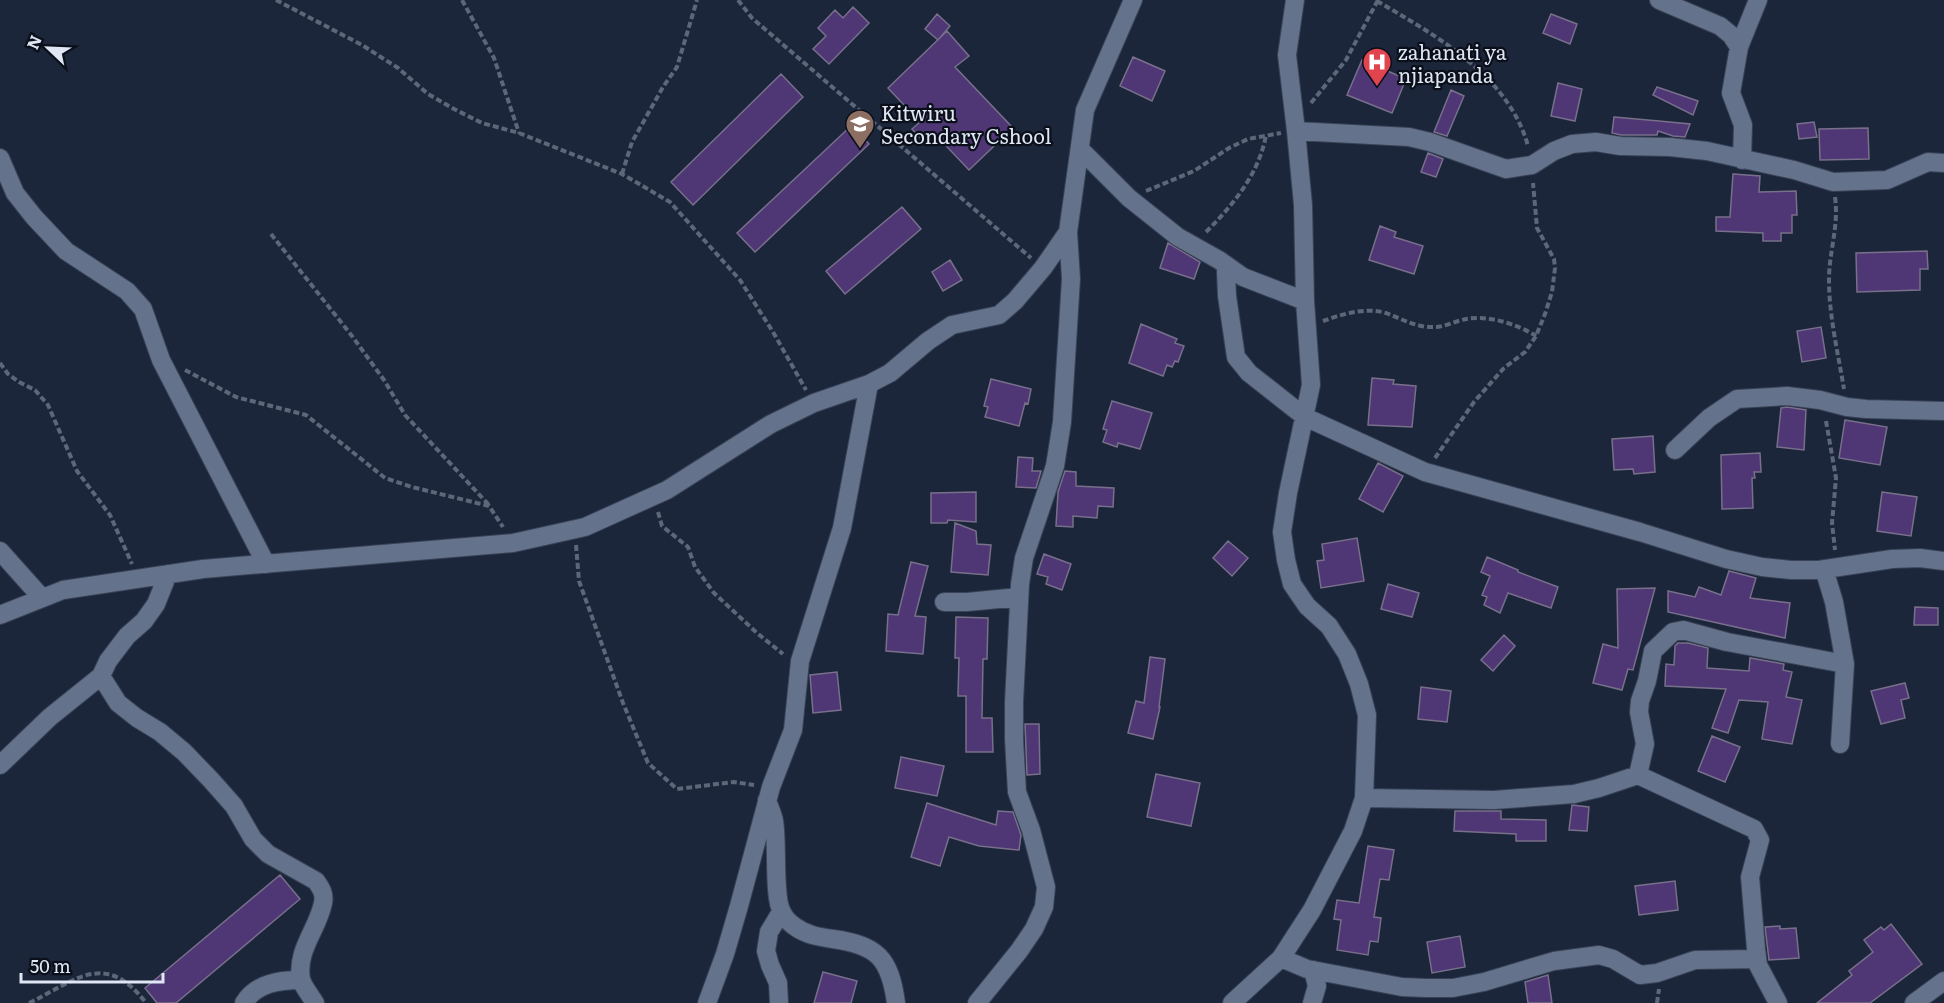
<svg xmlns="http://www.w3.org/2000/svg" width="1944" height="1003" viewBox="0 0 1944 1003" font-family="Literata,serif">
<rect width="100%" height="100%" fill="#1b263b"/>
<!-- building -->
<path fill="#4e3774" stroke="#786f8b" stroke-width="1.5" d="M853 7 869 23 829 64 813 49 826 36 818 28 835 10 843 18Z
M937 14 950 26 938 40 925 29Z
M1551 14 1577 24 1570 44 1543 33Z
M947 31 969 56 955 67 1013 128 969 170 933 132 923 141 912 129 920 122 888 88Z
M1133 57 1165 71 1152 101 1120 86Z
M1362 60 1406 79 1392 113 1347 95Z
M781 74 803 97 693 205 671 182Z
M1558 83 1582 89 1575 121 1551 116Z
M1657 87 1698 101 1693 115 1653 95Z
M1451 90 1464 96 1447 136 1434 132Z
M1614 117 1659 121 1690 124 1685 137 1673 136 1658 131 1657 135H1621L1612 133Z
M1814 122 1817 137 1799 139 1797 124Z
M852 125 869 144 755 252 737 233Z
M1868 128 1869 159 1820 160 1819 129Z
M1428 153 1443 159 1436 177 1421 172Z
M1733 174 1760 176 1759 192 1796 191 1797 215H1792V233H1781V241H1763V233L1716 231V217H1730Z
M902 207 921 229 845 294 826 271Z
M1380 226 1396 232 1394 237 1423 246 1414 274 1369 260Z
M1168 243 1200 262 1194 279 1160 268Z
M1927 251 1928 269H1920V290L1857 292 1856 253Z
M950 260 962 280 943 291 932 272Z
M1141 324 1177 339 1175 343 1184 346 1178 362 1175 361 1172 367 1167 365 1163 376 1129 363Z
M1821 327 1826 358 1802 362 1797 331Z
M1372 378 1394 380 1393 384 1416 386 1412 427 1368 425Z
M991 379 1031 389 1028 404 1025 403 1019 426 985 417 988 407 984 406Z
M1112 401 1152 413 1140 449 1118 443 1117 447 1103 442 1107 430 1103 429Z
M1787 407 1806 410 1804 450 1777 447 1781 408Z
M1845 420 1887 427 1880 465 1839 458Z
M1653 436 1655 472 1634 474 1633 469 1614 470 1612 439Z
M1760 453 1761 472H1754L1755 478H1752L1753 508 1722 509 1721 455Z
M1018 457 1033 458 1032 471H1041L1036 488 1016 487Z
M1378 463 1403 476 1383 512 1359 499Z
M1065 471 1076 472V486L1114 488 1113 507 1098 506 1097 518 1073 516V527L1056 526 1058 492Z
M976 492V522L948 520 947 523H931V493Z
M1882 492 1917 497 1911 536 1877 531Z
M955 523 976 531 977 544 991 545 988 575 951 572Z
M1357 538 1364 581 1321 588 1317 561 1324 560 1322 544Z
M1228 541 1248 558 1232 576 1213 558Z
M1044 554 1071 564 1062 590 1046 584 1048 577 1037 574Z
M1487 557 1518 570V572L1558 587 1551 608 1508 593 1500 613 1484 605 1487 597 1482 595 1490 576 1481 572Z
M911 562 928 566 915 616 926 617 923 654 886 651 888 614 898 615Z
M1729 571 1756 578 1750 598 1790 603 1785 638 1668 612V591L1695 597 1699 587 1721 595Z
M1388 584 1419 593 1412 617 1381 609Z
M1655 588 1633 670 1628 669 1622 690 1593 683 1603 644 1618 648 1617 589Z
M1915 607 1938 608V625H1914Z
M956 617 988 618 987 659H983L982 718H992L993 752H966V696H958L959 658H955Z
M1504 635 1515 646 1493 671 1481 660Z
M1678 643H1688L1708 648 1707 668 1749 671 1750 658 1784 664 1783 670 1792 672 1786 697 1802 700 1792 744 1762 739 1768 702 1739 700 1728 733 1712 728 1726 689 1665 686 1666 664 1674 665 1675 646Z
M1150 657 1165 659 1159 707H1160L1153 739 1128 733 1136 701 1144 703Z
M837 672 841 710 813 713 810 675Z
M1905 683 1909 698 1901 700 1905 718 1881 724 1871 691Z
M1421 687 1451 691 1447 722 1418 719Z
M1025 724H1039L1040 774 1027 775Z
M1712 736 1740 747 1725 782 1698 771Z
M901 757 944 766 937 796 895 788Z
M1156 774 1200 783 1191 826 1147 817Z
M927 803 996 825 998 811 1013 812 1021 835 1019 850 979 846 949 837 940 866 911 857Z
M1572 805 1589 807 1587 831 1569 830Z
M1455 811H1501V819L1546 820V841H1516V834L1454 831Z
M1368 846 1394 850 1389 880 1380 879 1374 917 1381 918 1378 942 1370 941 1368 955 1337 950 1341 920 1334 919 1337 900 1359 903Z
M280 875 300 899 176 1003H157L145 988Z
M1675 881 1678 910 1639 915 1635 886Z
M1891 924 1922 964 1870 1003H1817L1852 975 1849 971 1873 952 1864 940 1881 927 1884 930Z
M1780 926V929L1796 928 1799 958 1769 960 1765 927Z
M1460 936 1465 967 1432 973 1427 942Z
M823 972 857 981 851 1003H814Z
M1548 975 1552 1003H1528L1525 982Z"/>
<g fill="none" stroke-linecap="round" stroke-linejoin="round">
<!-- minor casing -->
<g stroke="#394255" stroke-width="20">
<path id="minor" d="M1659 0 1720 26 1731 35 1739 47 1731 93 1743 125 1742 160
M1739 47 1758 0
M1296 131 1409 137 1430 142 1506 169 1532 165 1554 151 1572 144 1596 142 1620 146 1670 147 1707 151 1794 170 1833 182 1887 180 1928 162 1944 163
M1080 149 1129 198 1178 237 1219 260 1243 277 1305 301
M0 158 15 193 34 217 66 251 127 291 143 309 161 360 266 564
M1227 266 1226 272 1227 296 1236 357 1249 373 1305 417 1425 472 1640 532 1726 559 1762 567 1791 570H1819L1892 559 1920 558 1944 561
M1675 450 1709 418 1737 399 1787 396 1820 400 1847 407 1866 409 1944 411
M0 551 42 598
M1824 569 1834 602 1845 664 1840 744
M168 574 156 604 144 621 127 636 108 661 101 676 118 703 137 718 160 732 184 752 211 780 234 806 253 839 268 854 316 881C321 888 325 894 323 903 318 929 296 950 301 979 303 987 311 996 315 1003
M944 602H967L1019 597
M0 615 63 590 203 569 513 543 585 527 667 490 771 424 814 403 869 384 890 373 928 341 952 325 999 315 1015 301 1043 268 1068 232
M0 765 50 717 101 676
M1638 775 1645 744 1639 712 1640 701 1647 681 1653 651 1673 632 1683 630 1727 642 1845 664
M1364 798 1494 800 1574 794 1599 788 1638 775 1754 829 1760 840 1750 877 1756 949 1758 965 1778 1003
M767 800C769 807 773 814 774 821 778 842 773 898 782 912 784 917 790 923 794 926 806 935 819 937 833 939 877 945 890 958 896 1003
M1281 958 1307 969 1402 987 1426 988H1453L1484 982 1554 961 1599 955 1613 959 1640 975 1657 973 1695 960 1757 959
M244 1003C256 983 280 980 301 980
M707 1003 725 954 739 906 771 787 793 730 800 661 842 528 869 384
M779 1003 778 983 770 965 766 951 769 932 781 912
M977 1003 1019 951 1034 929 1044 907 1046 887 1031 830 1017 792 1014 739V702L1020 584 1024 558 1055 466 1062 422 1071 279 1068 232 1085 110 1133 0
M1232 1003 1281 958 1312 910 1353 831 1364 798 1367 715 1359 684 1347 654 1329 626 1307 606 1292 584 1286 560 1282 532 1288 493 1311 385 1305 301 1303 205 1296 131 1287 55 1295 0
M1312 1003 1317 986 1313 970
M1914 1003 1944 981"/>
</g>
<!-- path -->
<path stroke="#5d677a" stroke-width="4" stroke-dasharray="6 3" stroke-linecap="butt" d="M276 0 362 45 398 68 428 94 454 109 482 123 519 133 622 174 670 202 740 280 773 332 806 390
M462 0 494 58 519 133
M738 0 752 18 1031 258
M1377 1C1435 35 1509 76 1528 146
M1311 103 1346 60 1378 0
M622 174 632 142 663 87 677 67 697 0
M1146 191 1194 171 1229 148 1248 139 1281 133
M1835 197C1839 227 1829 251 1829 280 1829 316 1838 353 1844 389
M1206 232C1233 205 1259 174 1266 135
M271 234 352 336 384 380 405 415 489 505
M1323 321C1342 314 1366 307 1386 313 1402 319 1417 328 1435 327 1444 327 1456 321 1466 319 1489 315 1517 324 1536 336
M0 363 8 374 19 382 35 390 48 405 77 471 110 515 132 564
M185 370 236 397 306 415 385 478 412 487 489 506 503 527
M1826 421 1836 478 1832 523 1835 550
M1435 458 1474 402 1504 368 1525 352 1536 336 1545 314 1552 292 1555 268 1554 259 1537 228 1533 183
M658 512 662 526 688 547 695 567 714 593 757 633 783 654
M576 545 579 581 623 703 648 763 677 789 734 782 754 785
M29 1003C75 981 105 949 146 1003
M1657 1003 1659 989"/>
<!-- minor -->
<use href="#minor" stroke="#64728c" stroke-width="18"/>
</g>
<!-- icons -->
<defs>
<g id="hospital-pin" transform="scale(1.5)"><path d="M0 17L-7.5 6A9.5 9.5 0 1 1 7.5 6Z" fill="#e0444e" stroke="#0a0f19"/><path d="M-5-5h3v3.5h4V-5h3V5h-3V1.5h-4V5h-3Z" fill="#fff"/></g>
<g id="school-pin" transform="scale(1.5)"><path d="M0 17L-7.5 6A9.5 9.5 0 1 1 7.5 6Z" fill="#8d6e63" stroke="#0a0f19"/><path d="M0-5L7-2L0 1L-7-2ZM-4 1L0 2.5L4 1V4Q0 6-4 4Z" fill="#fff"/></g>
</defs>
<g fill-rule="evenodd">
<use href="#hospital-pin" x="1377" y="62"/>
<use href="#school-pin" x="860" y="124"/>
</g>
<g text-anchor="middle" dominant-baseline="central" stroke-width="4.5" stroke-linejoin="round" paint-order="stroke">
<!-- poi labels -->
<g font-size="20" fill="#dfe7f5" stroke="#0a0f19" text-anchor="start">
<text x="1398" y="51">zahanati ya<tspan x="1398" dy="23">njiapanda</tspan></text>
<text x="881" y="112">Kitwiru<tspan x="881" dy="23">Secondary Cshool</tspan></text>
</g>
</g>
<!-- north arrow -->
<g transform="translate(48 48) rotate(293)" stroke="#0a0f19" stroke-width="4.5" paint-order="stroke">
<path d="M0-4.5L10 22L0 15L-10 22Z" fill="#dfe7f5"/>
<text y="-9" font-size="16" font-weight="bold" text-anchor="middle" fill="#dfe7f5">N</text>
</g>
<!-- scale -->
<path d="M21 973v9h142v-9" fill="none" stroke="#dfe7f5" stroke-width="3"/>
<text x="30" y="973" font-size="18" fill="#dfe7f5" stroke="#0a0f19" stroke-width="4.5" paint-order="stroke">50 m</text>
</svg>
